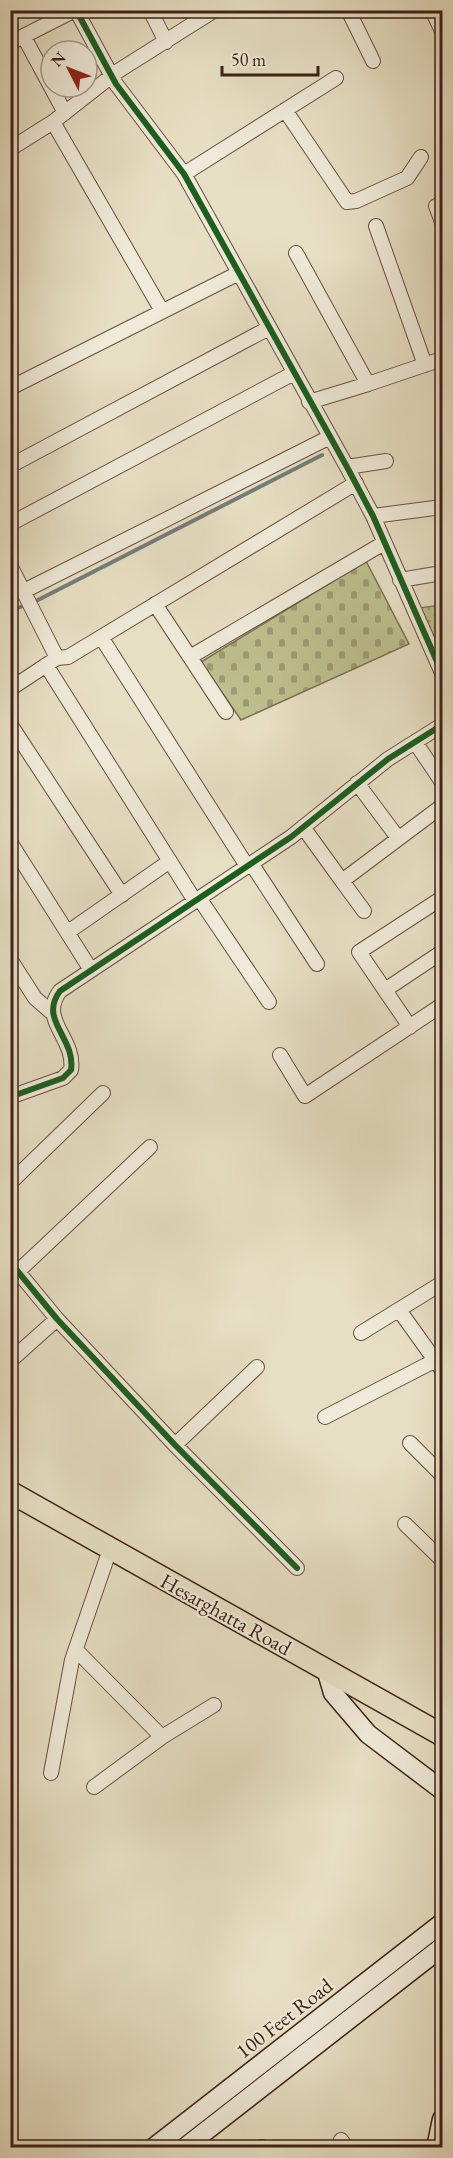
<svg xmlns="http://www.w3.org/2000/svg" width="453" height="2158" viewBox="0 0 453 2158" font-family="'EB Garamond',serif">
<defs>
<pattern id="grass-dots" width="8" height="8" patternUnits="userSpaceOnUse" patternTransform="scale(1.5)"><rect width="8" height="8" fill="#bec08f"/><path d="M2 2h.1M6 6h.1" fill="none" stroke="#9c9c74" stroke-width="1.8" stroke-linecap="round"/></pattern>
<pattern id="cemetery-stones" width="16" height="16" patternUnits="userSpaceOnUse" patternTransform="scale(1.5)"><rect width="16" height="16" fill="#bec08f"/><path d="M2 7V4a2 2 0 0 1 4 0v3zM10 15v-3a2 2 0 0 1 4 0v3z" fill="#9c9c74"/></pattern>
</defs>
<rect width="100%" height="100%" fill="#e7dfc4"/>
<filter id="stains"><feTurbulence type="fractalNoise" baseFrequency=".00333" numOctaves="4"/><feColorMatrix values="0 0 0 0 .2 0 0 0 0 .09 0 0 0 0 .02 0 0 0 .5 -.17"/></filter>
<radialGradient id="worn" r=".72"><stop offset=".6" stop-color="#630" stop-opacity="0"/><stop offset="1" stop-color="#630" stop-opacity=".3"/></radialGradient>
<!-- grass -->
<path fill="url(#grass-dots)" stroke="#7d7052" stroke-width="1.5" d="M442 605V660L418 608Z"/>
<!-- cemetery -->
<path fill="url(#cemetery-stones)" stroke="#7d7052" stroke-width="1.5" d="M366 561 409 644 241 720 201 662Z"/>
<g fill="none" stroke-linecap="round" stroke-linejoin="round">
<!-- stream -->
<path stroke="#757d7b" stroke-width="4" d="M10 611 36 601 322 455"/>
<!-- street casing -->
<g stroke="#675042" stroke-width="16">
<path id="street" d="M76 10 116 84 184 174 347 467 373 516 442 673
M150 10 166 42
M348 10 373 61
M432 10 442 31
M24 37 65 113
M10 43 75 10
M285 110 347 202 356 201 407 178 421 157
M53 122 162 311
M10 149 53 122 118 71 215 10
M184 174 336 78
M436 206 442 222
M376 226 425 365
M296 253 368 384 442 359
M10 388 239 273
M309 402 368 384
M10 466 269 328
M347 467 386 461
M373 516 442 507
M10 524 294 373
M10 565 57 658 10 689
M400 580 442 573
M10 587 24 591 330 437
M155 604 226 712
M101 637 247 866
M190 657 384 543
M57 658 68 657 356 483
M46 665 195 901
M10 724 122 895
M415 742 442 782
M357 783 398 838
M303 827 342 881
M10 842 91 970
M251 863 317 964
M199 898 269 1002
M364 911 342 881 442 806
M68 932 170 861
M10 959 35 998 51 1012
M385 990 442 952
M410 1027 359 952 442 898
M280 1055 305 1096 442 1005
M10 1097 63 1078 71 1070C76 1038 38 1020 60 991L291 837 388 759 442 725
M10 1183 103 1093
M10 1262 57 1319 175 1445 297 1568
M10 1279 150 1147
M399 1310 442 1370
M361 1333 442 1283
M10 1361 57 1319
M325 1417 442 1357
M410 1443 442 1475
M175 1445 257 1367
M405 1524 442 1560
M76 1650 162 1737 94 1787
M162 1737 214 1705
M51 1773 72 1660 110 1549
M341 2140 347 2148
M262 2147V2148"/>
</g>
<!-- secondary casing -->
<g stroke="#3c2116" stroke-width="21">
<path id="secondary" d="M326 1669 333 1693 368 1734 442 1790
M153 2148 442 1923
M184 2148 442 1947
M436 2148 442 2119"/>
</g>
<!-- primary casing -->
<g stroke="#3c2116" stroke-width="24">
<path id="primary" d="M10 1492 442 1735"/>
</g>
<!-- street -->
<use href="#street" stroke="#efead9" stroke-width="14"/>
<!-- secondary -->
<use href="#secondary" stroke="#efead9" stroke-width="18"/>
<!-- primary -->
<use href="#primary" stroke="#e7dfc4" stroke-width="21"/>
<!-- cycleway casing -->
<g stroke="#efead9" stroke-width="10">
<path id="cycleway" d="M76 10 116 84 184 174 347 467 373 516 442 673
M10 1097 63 1078 71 1070C76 1038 38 1020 60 991L291 837 388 759 442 725
M10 1262 57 1319 175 1445 297 1568"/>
</g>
<!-- cycleway -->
<use href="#cycleway" stroke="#1b5e20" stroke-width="6"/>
</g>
<g text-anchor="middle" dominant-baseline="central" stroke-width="4.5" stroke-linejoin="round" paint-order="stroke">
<!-- street labels -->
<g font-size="21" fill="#3c2116" stroke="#efead9">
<text transform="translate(226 1614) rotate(29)">Hesarghatta Road</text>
<text transform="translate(284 2018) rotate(-38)">100 Feet Road</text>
</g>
</g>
<!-- margin -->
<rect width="453" height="2158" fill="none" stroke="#e7dfc4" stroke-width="36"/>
<rect x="12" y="12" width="429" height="2134" fill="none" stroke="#3c2116" stroke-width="3"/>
<rect x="18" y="18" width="417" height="2122" fill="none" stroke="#3c2116" stroke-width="1.5"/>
<!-- north arrow -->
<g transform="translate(69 69) rotate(312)"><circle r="28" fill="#efead9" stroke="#a79a8b" stroke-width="1.5"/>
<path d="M0-4.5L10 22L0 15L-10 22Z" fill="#8f2418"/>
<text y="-9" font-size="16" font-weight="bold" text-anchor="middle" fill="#3c2116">N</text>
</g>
<!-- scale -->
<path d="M222 66v9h96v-9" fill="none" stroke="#3c2116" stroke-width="3"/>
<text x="231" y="66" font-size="18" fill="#3c2116" stroke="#efead9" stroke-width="4.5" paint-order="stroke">50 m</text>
<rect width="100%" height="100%" filter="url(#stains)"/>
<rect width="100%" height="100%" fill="url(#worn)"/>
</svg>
